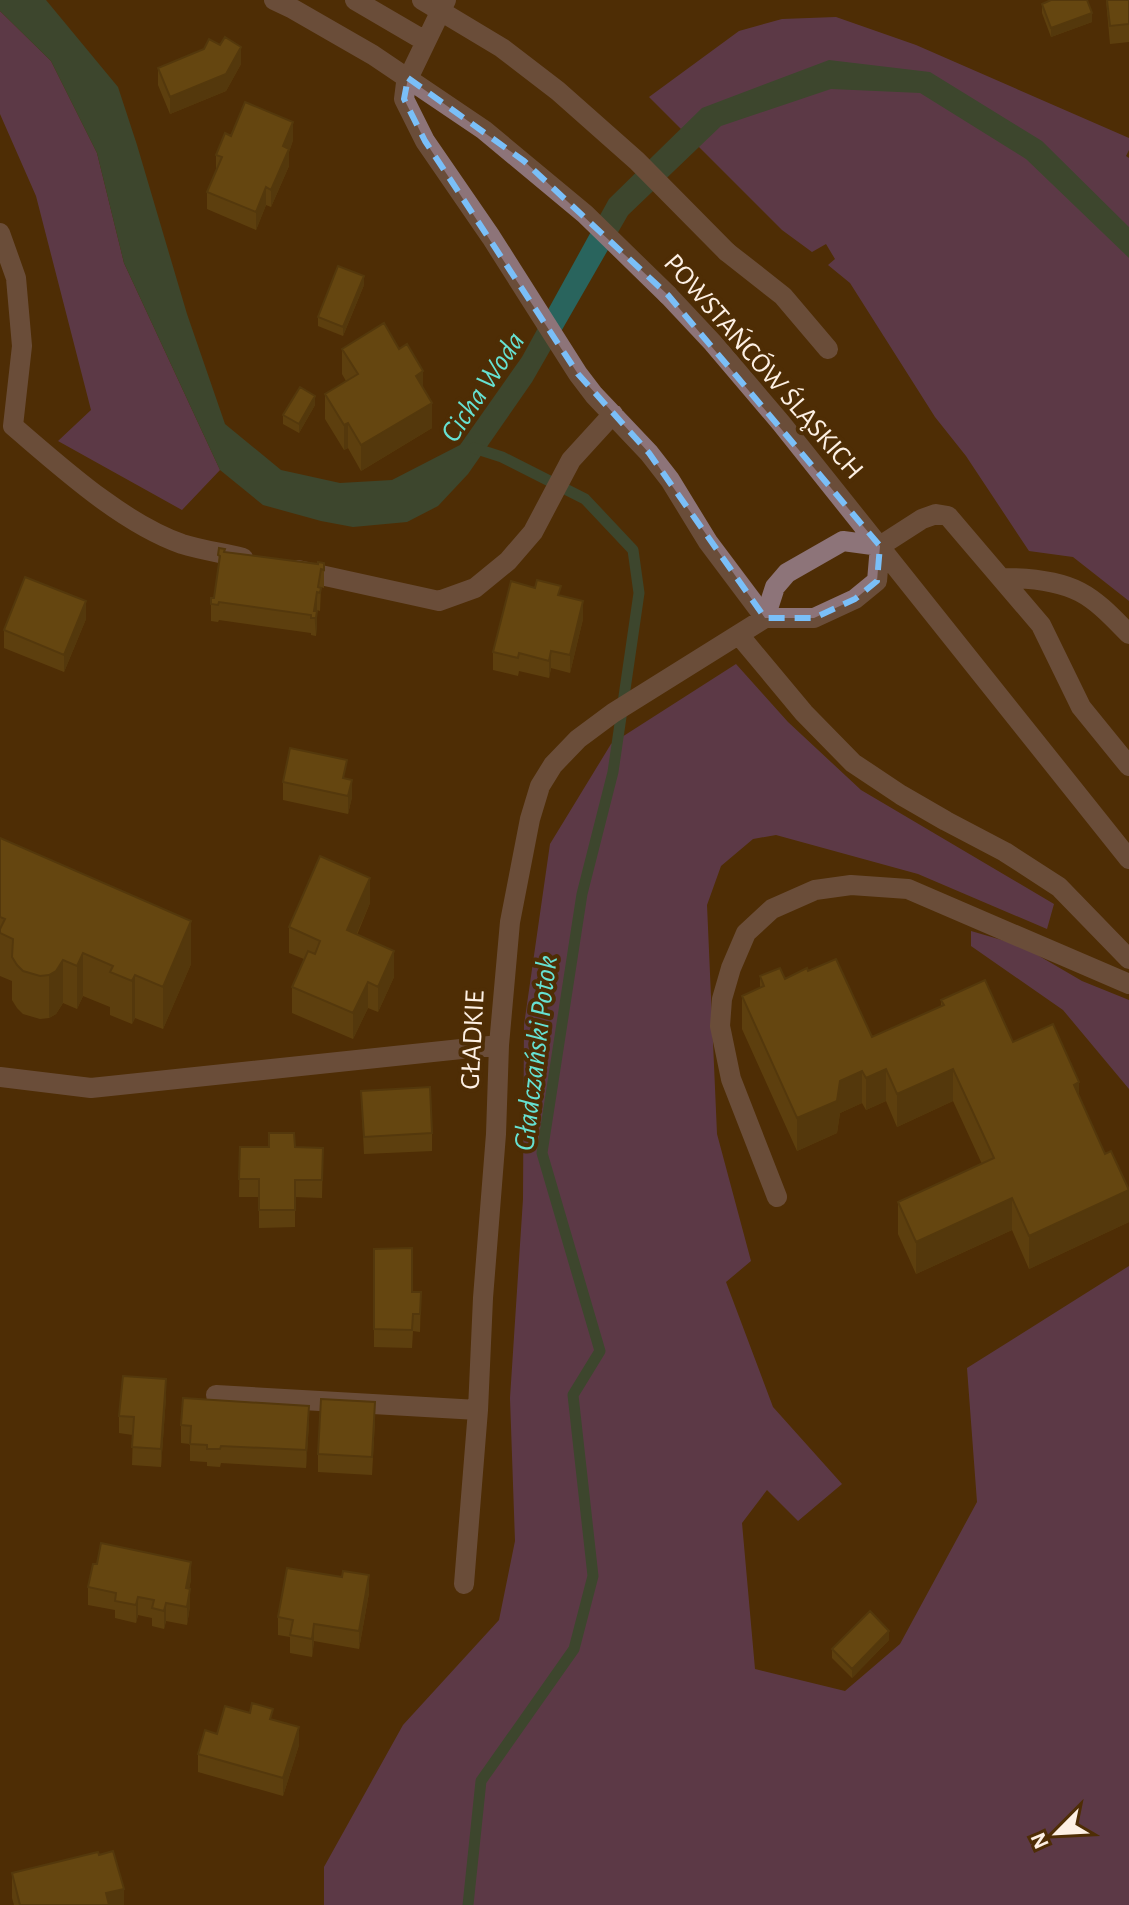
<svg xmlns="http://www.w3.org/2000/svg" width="1129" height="1905" viewBox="0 0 1129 1905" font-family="'Alegreya Sans',sans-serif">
<rect width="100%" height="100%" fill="#4e2d05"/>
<!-- green -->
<path fill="#6e4896" d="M0 11 51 61 97 153 124 263 220 470 182 510 58 441 91 410 36 196 0 114Z
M836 17 916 45 1129 138V150L1126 156 1129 158V601L1073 557 1029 551 966 456 935 417 850 283 828 265 835 259 826 244 812 252 782 230 649 97 739 31 782 19Z
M736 664 788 722 861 790 1054 904 1047 929 918 874 776 835 753 839 721 866 707 905 717 1134 751 1261 726 1282 773 1407 842 1484 798 1521 767 1490 742 1523 755 1669 845 1691 900 1644 977 1502 967 1368 1129 1266V1905H324V1867L403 1725 499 1620 515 1541 510 1398 523 1199 524 1025 550 844 611 744Z
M971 931 1022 946 1082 981 1129 1000V1089L1063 1010 971 946Z"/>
<!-- water -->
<path fill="#29645d" d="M0 0H46L118 87 137 145 187 314 225 424 281 470 340 483 392 480 460 445 522 357 609 199 702 108 829 60 930 72 1042 141 1129 227V258L1026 159 920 93 831 89 721 126 628 215 532 382 468 474 438 506 407 522 353 527 321 521 263 505 220 470 124 263 97 153 51 61 0 11Z"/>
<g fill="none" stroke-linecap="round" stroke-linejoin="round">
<!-- stream -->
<path stroke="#29645d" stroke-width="11" d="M468 1905 481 1781 574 1649 593 1576 573 1395 600 1351 542 1153 582 894 613 772 639 593 633 550 585 499 502 457 474 448"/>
<!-- minor -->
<path stroke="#8d7479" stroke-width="20" d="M355 0 425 41
M446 0 406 83 404 99 425 141 491 237 578 374 594 395 649 453 670 480 708 542 765 618
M0 233 16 278 22 346 13 426C61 467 122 523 182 544 201 550 223 553 243 558
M727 252 783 296 828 349
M668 295 713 343 781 423 1129 859
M880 546 922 519 936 514 948 516 1041 625 1081 707 1129 766
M298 570 439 601 475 588 508 561 533 532 571 460 613 414
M1003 578C1028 578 1057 580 1080 592 1099 602 1114 619 1129 634
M765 618 775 587 787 573 843 541 880 546
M739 635 804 713 853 763 901 795 946 821 1005 852 1059 887 1129 959
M0 1077 91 1088 499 1045
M777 1197 731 1079 720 1026 722 999 731 968 746 933 772 909 815 890 851 885 908 889 1129 984
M216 1395 478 1410
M464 1584 478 1410 483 1298 496 1134 499 1045 510 922 530 819 540 786 553 765 578 739 613 713 765 618H814L855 599 877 581 880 546"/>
<!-- minor-bridge -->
<path stroke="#8d7479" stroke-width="20" d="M274 0 293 9 373 55 484 130 585 214 668 295
M422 0 502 48 558 91 637 161 727 252"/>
</g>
<!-- wall -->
<path fill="#705619" d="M1106 0H1129V42L1110 44Z
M1042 4 1092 22 1051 37 1042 13Z
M241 64 226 91 170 114 158 85V68Z
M293 140 289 152V166L271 207 266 205 256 230 207 209V192L216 171V155Z
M364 285 343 336 318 326V317Z
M342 349 423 388 432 428 361 471 348 448 344 450 325 419V394L346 381 342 374Z
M315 405 299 433 283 424V415Z
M219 548 224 552 318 564 324 563V588L321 587 320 611 317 610 316 636 311 635V633L219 620 218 622 211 621V604L214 598 218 569Z
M561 595 583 619 570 673 551 668 549 678 519 671 518 676 493 670V652Z
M86 619 64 672 4 648V630Z
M346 778 352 797 348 814 283 800V782Z
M0 838 191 964 163 1029 135 1018 132 1024 110 1015V1007L83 996 77 1009 63 1003 56 1014 49 1018 40 1019 23 1014 17 1008 12 1000V981L0 976Z
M370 903 357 935 394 977 378 1012 368 1008 353 1039 292 1013V987L304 959 289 953V927Z
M808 971 872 1037 941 1006V1000L1013 1042 1079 1096 1129 1222 1029 1269 1012 1230 916 1274 898 1234V1202L982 1164 953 1101 897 1127 886 1101 866 1110 862 1103 840 1113 837 1133 797 1151 742 1029V996L760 988V976L785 979Z
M361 1091 432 1133V1151L364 1154Z
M240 1147 323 1148 322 1198 295 1197V1227L259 1228V1197H239Z
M374 1249 412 1292H421L420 1332 413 1331 412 1348 374 1347Z
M166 1397 161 1467 132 1465 133 1435 119 1433V1416Z
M375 1420 372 1475 318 1472V1454Z
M309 1423 306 1468 221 1463 220 1467 207 1466V1462L190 1461V1444L181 1443V1425Z
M191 1580 189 1588 190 1606 187 1625 166 1621 164 1629 152 1626V1618L138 1615 136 1623 115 1618V1610L88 1605V1587Z
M369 1593 359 1649 314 1641 312 1657 290 1653V1637L278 1635V1617Z
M889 1640 852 1678 832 1658V1649Z
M217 1734 299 1745 283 1796 198 1772V1754Z
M12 1873 124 1905H14L12 1898Z"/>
<!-- shaded-wall -->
<path fill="#5b4614" d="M1092 13V22L1051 37V28Z
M241 47V64L226 91 170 114V97Z
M293 122V140L289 152V166L271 207V190L283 146Z
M266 187V205L256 230V212Z
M364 276V285L343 336V327Z
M423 371V396L416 376Z
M315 396V405L299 433V424Z
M432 403V428L361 471V445Z
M348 423V448L344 450V425Z
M317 592V629L316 636 314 611Z
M86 601V619L64 672V655Z
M583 601V619L570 673V655Z
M551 651V668L549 678V661Z
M352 780V797L348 814V796Z
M370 878V903L347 956V930Z
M191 921V964L163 1029V987Z
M394 951V977L378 1012V987Z
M83 953V996L77 1009V966Z
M63 960V1003L56 1014 49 1018V975Z
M135 975V1018L132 1024V981Z
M368 982V1008L353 1039V1013Z
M886 1069V1101L866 1110V1078Z
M953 1069V1101L897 1127V1094Z
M862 1071V1103L840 1113 837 1133 797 1151V1118L840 1081Z
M1079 1082V1115L1074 1085Z
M1129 1190V1222L1029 1269V1236Z
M1012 1198V1230L916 1274V1242Z
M166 1379V1397L161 1467V1449Z
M309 1406V1423L306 1468V1450Z
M191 1562V1580L186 1606V1588Z
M369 1575V1593L359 1649V1631Z
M190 1589V1606L187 1625V1607Z
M138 1597V1615L136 1623V1605Z
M166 1603V1621L164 1629V1611Z
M314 1624V1641L312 1657V1639Z
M889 1631V1640L852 1678V1669Z
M299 1727V1745L283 1796V1778Z
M124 1889V1905H106V1893Z"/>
<!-- building -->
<path fill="#82641d" stroke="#5b4614" stroke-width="2" d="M1051 0H1087L1092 13 1051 28 1042 4Z
M1107 0H1129V24L1110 26Z
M225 37 241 47 226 74 170 97 158 68 204 49 209 39 220 45Z
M245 102 293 122 283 146 289 149 271 190 266 187 256 212 207 192 222 157 216 155 225 133 231 136Z
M338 266 364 276 343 327 318 317Z
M384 323 399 349 407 344 423 371 416 376 432 403 361 445 348 423 344 425 325 394 358 374 342 349Z
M300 387 315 396 299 424 283 415Z
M219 548 225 549 224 552 318 564V562L324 563V570L321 569 318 587 321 588 320 593 317 592 314 611H317L316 618H311V615L219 602 218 605 211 604V598H214L220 556 218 555Z
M25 577 86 601 64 655 4 630Z
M537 580 561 586 558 595 583 601 570 655 551 651 549 661 519 653 518 658 493 652 511 581 535 588Z
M290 748 347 760 343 778 352 780 348 796 283 782Z
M0 838 191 921 163 987 135 975 132 981 110 972 113 966 83 953 77 966 63 960 56 971 49 975 40 976 23 971 17 965 12 957 13 939 0 933V929L5 919 0 917Z
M320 856 370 878 347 930 394 951 378 987 368 982 353 1013 292 987 308 951 315 954 320 941 289 927Z
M836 959 872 1037 944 1005 941 1000 985 980 1013 1042 1053 1024 1079 1082 1074 1085 1105 1154 1111 1151 1129 1190 1029 1236 1012 1198 916 1242 898 1202 994 1158 953 1069 897 1094 886 1069 866 1078 862 1071 840 1081 837 1101 797 1118 742 996 764 986 760 976 780 968 785 979 807 968 808 971Z
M430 1087 432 1133 364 1137 361 1091Z
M269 1133H294L295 1147 323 1148 322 1180H295V1210H259V1179H239L240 1147H269Z
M412 1248V1292H421L420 1314H413L412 1330 374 1329V1249Z
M123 1376 166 1379 161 1449 132 1447 134 1417 119 1416Z
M183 1398 309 1406 306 1450 221 1446 220 1449H207V1445L190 1444 191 1426 181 1425Z
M321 1399 375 1402 372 1457 318 1454Z
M101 1543 191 1562 186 1588 190 1589 187 1607 166 1603 164 1611 152 1608 154 1600 138 1597 136 1605 115 1601 116 1593 88 1587 93 1564H97Z
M287 1568 342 1577 343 1571 369 1575 359 1631 314 1624 312 1639 290 1635 293 1620 278 1617Z
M870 1611 889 1631 852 1669 832 1649Z
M252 1703 273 1709 270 1719 299 1727 283 1778 198 1754 205 1730 217 1734 225 1706 250 1713Z
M113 1851 124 1889 106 1893 109 1905H20L12 1873 98 1852 99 1855Z"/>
<!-- marked area -->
<path d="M0 0H1129V1905H0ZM408 78 524 161 668 295 880 546 877 581 855 599 814 618H765L649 453 578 374 425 141 404 99Z" fill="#4e2d05" fill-opacity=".55" fill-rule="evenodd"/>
<path fill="none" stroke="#7abff8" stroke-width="6" stroke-dasharray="16 10" stroke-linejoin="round" d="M408 78 524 161 668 295 880 546 877 581 855 599 814 618H765L649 453 578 374 425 141 404 99Z"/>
<g text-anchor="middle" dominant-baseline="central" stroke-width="8" stroke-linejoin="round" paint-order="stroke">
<!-- street labels -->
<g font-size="28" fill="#fdf0e4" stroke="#4e2d05">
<text transform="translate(763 367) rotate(49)">POWSTAŃCÓW ŚLĄSKICH</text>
<text transform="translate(473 1040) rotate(-87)">GŁADKIE</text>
</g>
<!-- water labels -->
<g font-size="30" font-style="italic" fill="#66e1d2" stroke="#4e2d05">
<text transform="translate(483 387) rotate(-56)">Cicha Woda</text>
<text transform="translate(536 1053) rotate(-83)">Gładczański Potok</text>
</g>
</g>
<!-- north arrow -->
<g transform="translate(1057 1833) rotate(246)" stroke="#4e2d05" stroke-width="6" paint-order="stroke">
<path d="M0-6L14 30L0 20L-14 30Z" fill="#fdf0e4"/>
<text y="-12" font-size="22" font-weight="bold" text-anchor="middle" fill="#fdf0e4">N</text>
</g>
</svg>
